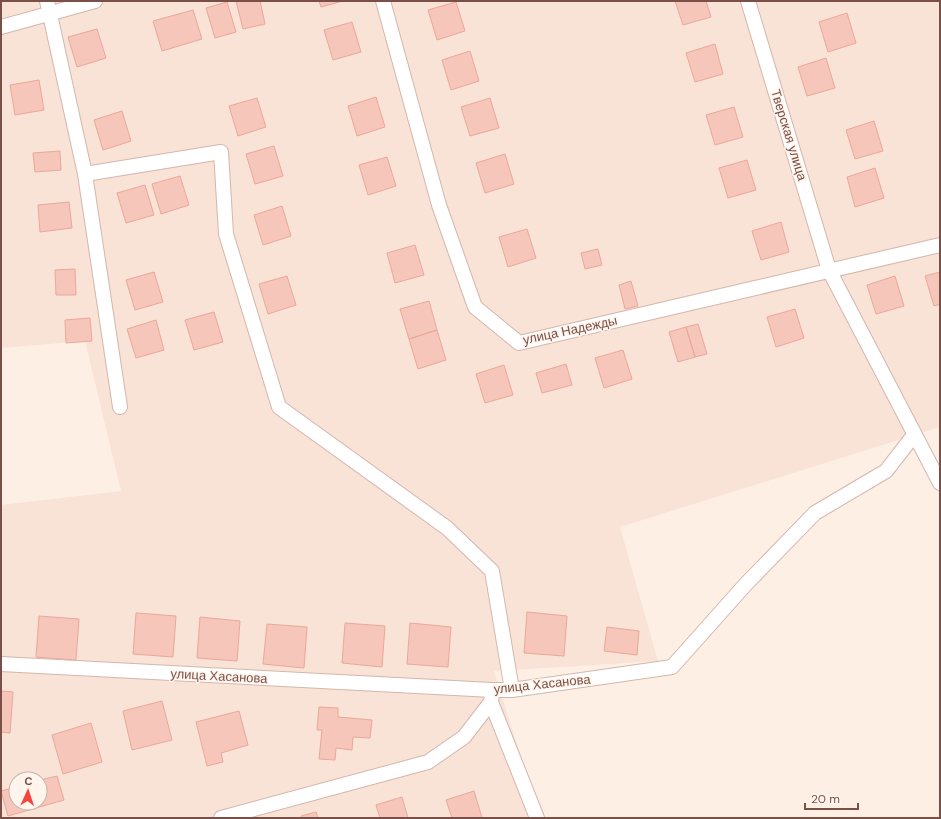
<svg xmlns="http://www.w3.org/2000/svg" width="941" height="819" viewBox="0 0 941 819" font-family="'DM Sans',sans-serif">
<rect width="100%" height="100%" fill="#feefe5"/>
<!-- residential -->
<path fill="#f9e2d6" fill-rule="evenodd" d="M1 1H940V427L620 527 658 661 494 671 540 818H1V505L121 491 85 341 1 348ZM16 779H40V803H16Z"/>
<!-- building -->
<path fill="#f6c6ba" stroke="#eaa899" d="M236 1H260L265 24 243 29Z
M319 1H343L321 7Z
M675 1H706L711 17 683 25Z
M227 2 236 32 215 38 206 8Z
M456 2 465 31 437 40 428 10Z
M193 10 202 39 162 51 153 21Z
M847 13 856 43 828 52 819 22Z
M352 22 361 52 333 60 324 30Z
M97 29 106 58 77 67 68 37Z
M715 44 723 74 695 82 686 53Z
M470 51 479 81 451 90 442 60Z
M826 58 835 88 807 96 798 67Z
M39 80 44 110 15 115 10 85Z
M376 97 385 127 357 136 348 106Z
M257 98 266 127 238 136 229 106Z
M490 98 499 128 470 136 461 107Z
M734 107 743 137 715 145 706 115Z
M122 111 131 141 103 150 94 120Z
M874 121 883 151 855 159 846 130Z
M274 146 283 176 255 184 246 154Z
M60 151 61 170 35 172 33 153Z
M505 154 514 184 485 193 476 163Z
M387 157 396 186 368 195 359 165Z
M747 160 756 190 728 198 719 168Z
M875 168 884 198 855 207 847 177Z
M180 176 189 205 161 214 152 184Z
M145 185 154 215 126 223 117 193Z
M69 202 72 228 40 232 38 205Z
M282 206 291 236 263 245 254 215Z
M781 222 789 252 761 260 752 231Z
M527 229 536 258 508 267 499 237Z
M415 245 424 275 395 283 387 253Z
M598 249 602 265 585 269 581 253Z
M75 269 76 295H56L55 270Z
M154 272 163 302 135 310 126 280Z
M940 272V304L934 306 925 276Z
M287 276 296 305 268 314 259 284Z
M895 276 904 306 876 314 867 285Z
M631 281 638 306 625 309 619 285Z
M429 301 437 330 409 339 400 309Z
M795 309 804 338 776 347 767 317Z
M214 312 223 342 194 350 185 320Z
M90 318 92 341 66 343 65 320Z
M156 320 164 350 136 358 127 329Z
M698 324 707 354 695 357 686 327Z
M686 327 695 357 678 362 669 332Z
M437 330 446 360 418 369 409 339Z
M623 350 632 379 604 388 595 358Z
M566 364 572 385 542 393 536 373Z
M504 365 513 395 485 403 476 374Z
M527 612 567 616 564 656 524 653Z
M136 613 176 616 173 657 133 654Z
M39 616 79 619 76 660 36 657Z
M200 617 240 621 237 661 197 658Z
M345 623 385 626 382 667 342 663Z
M410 623 451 627 448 667 407 664Z
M267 624 307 627 304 668 263 664Z
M607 627 639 631 637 655 604 651Z
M1 691 13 692 10 733 1 732Z
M162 701 172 740 132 750 123 711Z
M319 707 338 708V717L372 720 370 738 353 737 352 750 336 748 335 760 319 759 322 730H317Z
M239 711 248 745 221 753 223 762 207 766 196 722Z
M91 723 102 762 63 774 52 735Z
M57 776 64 800 8 816 1 791 16 787V803H40V780Z
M474 791 482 818H452L446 800Z
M402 797 408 818H380L376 805Z
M316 812 318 818H302L301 816Z"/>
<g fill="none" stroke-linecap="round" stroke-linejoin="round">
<!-- street casing -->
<g stroke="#d4b6ac" stroke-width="16">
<path id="street" d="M47 1 85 174 120 407
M383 1 439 205 475 307 519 343 940 245
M748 1 829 270 940 483
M1 27 95 1
M85 174 221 152 226 234 279 407 447 528 492 571 512 690
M1 664 492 690H512L672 667 745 585 815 513 886 471 914 435
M492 694 491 702 537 818
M221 818 428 762 464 737 491 702"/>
</g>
<!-- street -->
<use href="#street" stroke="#fff" stroke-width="14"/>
</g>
<g text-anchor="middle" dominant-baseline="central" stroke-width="3" stroke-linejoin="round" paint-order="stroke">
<!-- street labels -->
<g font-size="13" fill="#7a4f47" stroke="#fff5ed">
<text transform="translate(789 135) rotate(73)">Тверская улица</text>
<text transform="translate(570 330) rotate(-12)">улица Надежды</text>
<text transform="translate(219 676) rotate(3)">улица Хасанова</text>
<text transform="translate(542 684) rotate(-6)">улица Хасанова</text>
</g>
</g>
<!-- border -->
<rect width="941" height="819" fill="none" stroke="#7a4f47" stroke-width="4"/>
<!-- north arrow -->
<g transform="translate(28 791) rotate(3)"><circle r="19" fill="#fff5ed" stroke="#cab3ab"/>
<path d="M0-3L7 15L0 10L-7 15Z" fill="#f34540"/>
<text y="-6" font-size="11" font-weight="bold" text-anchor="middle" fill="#7a4f47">С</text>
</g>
<!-- scale -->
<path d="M805 803v6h53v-6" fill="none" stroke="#7a4f47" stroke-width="2"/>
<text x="811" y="803" font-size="12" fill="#7a4f47" stroke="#fff5ed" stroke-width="3" paint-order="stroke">20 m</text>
</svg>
